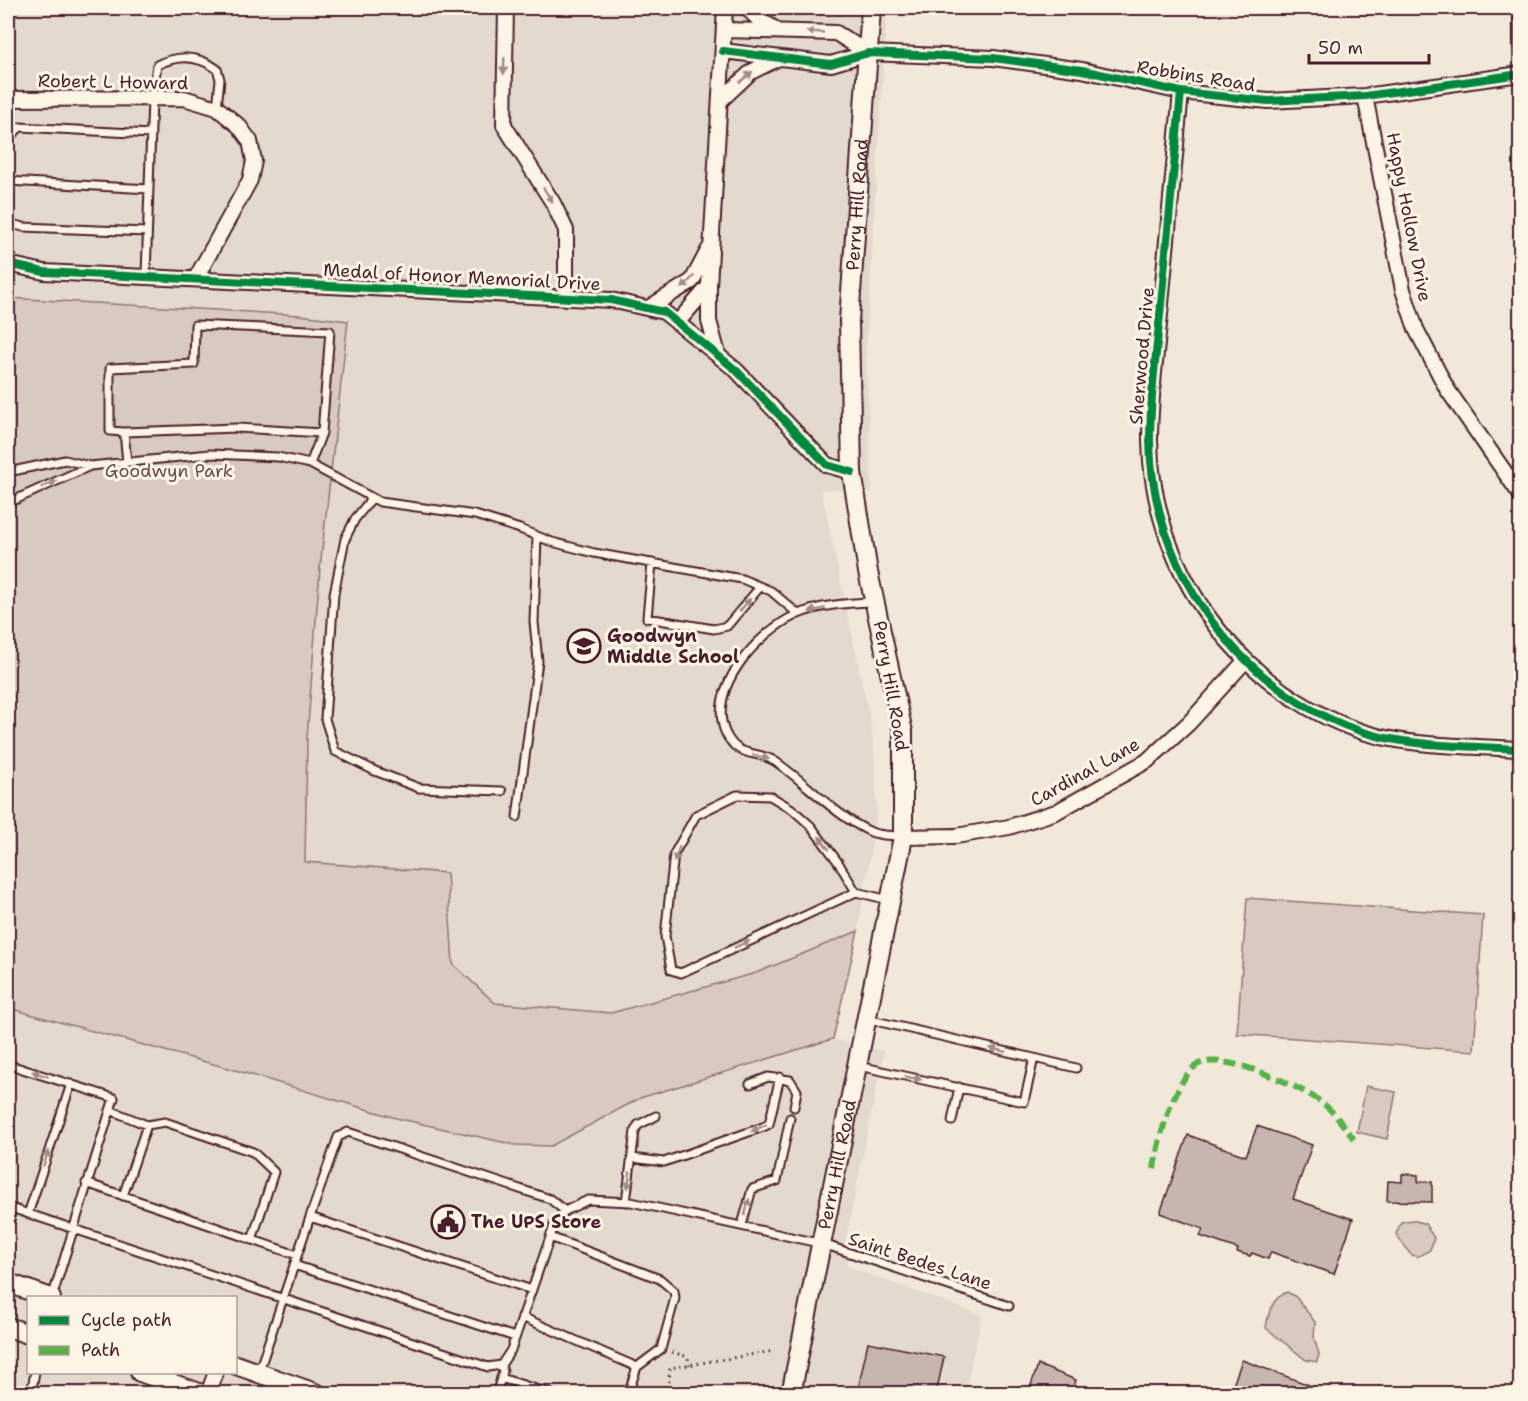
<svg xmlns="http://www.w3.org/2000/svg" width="1528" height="1401" viewBox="0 0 1528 1401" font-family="'Shantell Sans',sans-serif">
<rect width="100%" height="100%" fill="#f1e8da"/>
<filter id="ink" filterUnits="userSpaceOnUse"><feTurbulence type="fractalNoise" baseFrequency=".0167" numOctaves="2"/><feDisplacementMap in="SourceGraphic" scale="12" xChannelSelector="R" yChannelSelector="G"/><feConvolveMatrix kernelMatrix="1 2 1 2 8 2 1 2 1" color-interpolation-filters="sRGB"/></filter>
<g filter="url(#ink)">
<!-- built -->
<path fill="#e4d9cd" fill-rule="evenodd" d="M8 8H887L866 351 872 492 821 489 871 724 875 762 877 813 858 931 756 973 611 1013 495 1003 453 964 447 873 305 862 307 738 320 568 348 322 300 315 8 298Z
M8 1008 235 1070 396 1118 515 1145 551 1146 640 1098 833 1039 884 1051 846 1239 848 1267 982 1315 965 1393H8ZM28 1298H236V1372H28Z"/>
<!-- green -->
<path fill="#d8cac0" stroke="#917476" stroke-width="1.5" d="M8 298 300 315 348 321 320 568 307 738 305 862 447 873 453 964 495 1003 611 1013 756 973 858 931 833 1039 640 1098 551 1146 515 1145 396 1118 235 1070 8 1008Z
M1247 898 1483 915 1474 1051 1237 1034Z
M1366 1086 1396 1092 1387 1139 1357 1132Z
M1413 1220 1425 1224 1434 1238 1430 1250 1417 1257 1410 1254 1396 1234 1401 1222Z
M1287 1292 1296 1297 1315 1322 1314 1338 1319 1354 1317 1362 1306 1360 1266 1328C1268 1313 1272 1298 1287 1292Z"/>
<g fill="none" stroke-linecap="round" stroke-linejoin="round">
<!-- stream -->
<path stroke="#8b6d6f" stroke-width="4.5" d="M1514 8 1515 54"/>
</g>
<!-- building -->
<path fill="#c7b6af" stroke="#4a1f2b" stroke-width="1.5" d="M1257 1126 1312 1145 1293 1199 1353 1219 1334 1274 1271 1252 1268 1259 1252 1253 1250 1256 1237 1252 1238 1249 1200 1236 1203 1229 1160 1213 1188 1135 1246 1156Z
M1402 1174 1418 1175V1182H1432V1202L1387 1201 1388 1181 1402 1182Z
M868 1342 944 1357 936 1394H857Z
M1242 1360 1328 1392V1394H1230Z
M1038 1365 1076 1380 1072 1394H1028Z"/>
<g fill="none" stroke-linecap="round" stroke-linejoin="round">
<!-- service casing -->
<g stroke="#4a1f2b" stroke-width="11">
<path id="service" d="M8 139 20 127 151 134
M8 181 149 189
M8 223 23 227 147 232
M146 276 152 98 157 65C177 55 198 55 217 69L220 79 217 108
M124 432 110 431V368L194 364 195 325 330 331 322 433 310 464
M127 462 124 432 237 428 322 433
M8 472 65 460 90 466 210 454 278 457 310 464 380 502 475 515 520 529 552 542 594 553 742 579 771 591 798 614
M372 498 355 519 345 539 334 594 325 719 335 751 375 771 419 788 502 791
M8 503 90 466
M652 563 647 618 714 629 727 626 760 587
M872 602C847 603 819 605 796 615 758 632 705 690 726 734 739 760 757 749 776 762 808 784 834 815 871 832 880 836 893 835 903 837
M517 817 538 661 534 622 537 536
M856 892 838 862 811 826 792 809 770 796 737 795 696 815 674 854 665 936 671 970 681 973 856 892 889 900
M1034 1058 1076 1068
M859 1066 1024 1102 1034 1058 867 1019
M8 1067H16L114 1098 52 1298
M750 1084 768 1077 790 1080 797 1091 794 1107
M110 1110 147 1125 165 1122 253 1152 274 1172 252 1240
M952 1121 959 1087
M632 1158 664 1162 763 1127 769 1124 780 1077
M86 1183 297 1255
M123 1196 147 1125
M626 1202 635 1131 638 1125 656 1116
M8 1207 488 1367 501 1365 511 1350 556 1220 565 1211 588 1200 631 1202 823 1244 1009 1306
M28 1214 71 1084
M742 1225 752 1189 777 1181 790 1118
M550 1237 660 1279 674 1291 675 1298 661 1349 637 1367 628 1394
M294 1265 515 1337
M532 1290 310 1217 338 1137 348 1132 550 1199 565 1211
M522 1317 637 1367
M259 1371 310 1217
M501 1378 552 1394
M31 1394 35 1372
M496 1394 503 1372 501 1365"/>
</g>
<!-- minor casing -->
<g stroke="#4a1f2b" stroke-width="18">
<path id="minor" d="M506 8 504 125 553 203 566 230V298
M747 8 757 18 775 29
M724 30 836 33 868 53
M723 51 831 64 868 53 993 58 1082 70 1181 92 1268 101 1365 96 1520 74
M1181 92C1174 163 1168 234 1161 304 1157 349 1150 395 1150 440 1151 524 1187 604 1248 662 1284 697 1331 725 1381 737 1426 747 1474 746 1520 749
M1365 96 1403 290 1416 329 1447 389 1520 494
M8 99 184 98 217 108 239 126 250 141 254 161 250 180 196 278
M720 101 751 72 775 60
M8 264 44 272 611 300 664 312 736 370 827 465 852 472
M709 286V321L718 354
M650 307 692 281 709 249
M677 323 709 286 725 8
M903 837 956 836 1009 827 1056 812 1147 761 1189 723 1246 660
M208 1394 216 1372"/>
</g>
<!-- secondary casing -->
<g stroke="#4a1f2b" stroke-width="22">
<g id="secondary">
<path d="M8 1283 51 1298"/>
<path d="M8 1327 28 1334"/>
<path d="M236 1365 318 1394"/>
<path d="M140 1372 202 1394"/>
<path id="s1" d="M791 1394 903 837V732L868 572 852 472 849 321 871 8"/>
</g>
</g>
<!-- path -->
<path stroke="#4a1f2b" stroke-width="3" stroke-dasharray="1.5 4.5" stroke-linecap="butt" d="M672 1352 688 1357 689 1365
M668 1394 670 1368 774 1351"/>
<!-- service -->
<use href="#service" stroke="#fcf5e5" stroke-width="7"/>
<!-- minor -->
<use href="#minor" stroke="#fcf5e5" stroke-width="14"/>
<!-- secondary -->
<use href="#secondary" stroke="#fcf5e5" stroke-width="18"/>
<!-- quiet -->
<path stroke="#57b146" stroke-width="6" stroke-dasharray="12 6" stroke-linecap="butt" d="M1154 1169C1157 1143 1174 1080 1197 1065 1221 1050 1300 1086 1321 1102 1334 1111 1344 1127 1354 1139"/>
<!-- cycleway casing -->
<g stroke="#fcf5e5" stroke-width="11">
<path id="cycleway" d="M723 51 831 64 868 53 993 58 1082 70 1181 92 1268 101 1365 96 1520 74
M1181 92C1174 163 1168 234 1161 304 1157 349 1150 395 1150 440 1151 524 1187 604 1248 662 1284 697 1331 725 1381 737 1426 747 1474 746 1520 749
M8 264 44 272 611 300 664 312 736 370 827 465 852 472"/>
</g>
<!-- cycleway -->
<use href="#cycleway" stroke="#00873e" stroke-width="8"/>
</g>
<!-- one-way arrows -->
<defs><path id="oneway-solid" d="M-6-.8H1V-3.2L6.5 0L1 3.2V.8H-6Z" transform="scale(1.5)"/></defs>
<g fill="#a38a88">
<use href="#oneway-solid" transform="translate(815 32) rotate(-177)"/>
<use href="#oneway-solid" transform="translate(504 66) rotate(92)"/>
<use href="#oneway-solid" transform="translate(746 77) rotate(-41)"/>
<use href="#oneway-solid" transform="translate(548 195) rotate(57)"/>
<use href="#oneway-solid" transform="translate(688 282) rotate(135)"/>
<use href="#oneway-solid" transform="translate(49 484) rotate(-24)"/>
<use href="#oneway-solid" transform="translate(745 605) rotate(-49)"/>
<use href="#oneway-solid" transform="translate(817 610) rotate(166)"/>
<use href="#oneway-solid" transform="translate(761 757) rotate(14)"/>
<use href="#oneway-solid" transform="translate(824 843) rotate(-127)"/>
<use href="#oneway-solid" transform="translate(677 854) rotate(109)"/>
<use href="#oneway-solid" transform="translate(742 944) rotate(-25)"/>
<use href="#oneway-solid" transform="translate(998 1050) rotate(-167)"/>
<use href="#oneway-solid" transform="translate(40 1074) rotate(-162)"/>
<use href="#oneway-solid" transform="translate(913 1078) rotate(12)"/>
<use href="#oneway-solid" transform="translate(759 1128) rotate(156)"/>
<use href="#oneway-solid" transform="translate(46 1158) rotate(-71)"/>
<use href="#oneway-solid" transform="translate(629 1180) rotate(98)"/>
<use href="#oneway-solid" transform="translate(747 1207) rotate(-75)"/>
</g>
</g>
<!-- icons -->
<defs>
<g id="school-ring" transform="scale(1.725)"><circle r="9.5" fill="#fcf5e5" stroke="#4a1f2b" stroke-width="1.5"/><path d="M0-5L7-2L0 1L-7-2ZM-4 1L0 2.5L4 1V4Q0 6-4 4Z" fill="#4a1f2b"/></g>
<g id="civic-ring" transform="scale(1.725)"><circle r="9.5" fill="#fcf5e5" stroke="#4a1f2b" stroke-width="1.5"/><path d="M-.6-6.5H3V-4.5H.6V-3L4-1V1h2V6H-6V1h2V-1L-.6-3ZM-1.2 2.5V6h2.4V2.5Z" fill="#4a1f2b"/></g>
</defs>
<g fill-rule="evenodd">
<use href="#school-ring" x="584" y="646"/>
<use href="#civic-ring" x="448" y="1222"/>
</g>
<g text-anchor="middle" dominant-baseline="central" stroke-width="6" stroke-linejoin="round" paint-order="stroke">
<!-- street labels -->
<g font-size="18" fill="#4a1f2b" stroke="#fcf5e5">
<text transform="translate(1196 76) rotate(9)">Robbins Road</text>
<text transform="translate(113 82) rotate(1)">Robert L Howard</text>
<text stroke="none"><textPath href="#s1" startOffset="1206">Perry Hill Road</textPath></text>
<text transform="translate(1409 217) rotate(79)">Happy Hollow Drive</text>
<text transform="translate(462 277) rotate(3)">Medal of Honor Memorial Drive</text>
<text transform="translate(1142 356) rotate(-85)">Sherwood Drive</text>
<text transform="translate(891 686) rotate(80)">Perry Hill Road</text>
<text transform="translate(1085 772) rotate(-29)">Cardinal Lane</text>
<text stroke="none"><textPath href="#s1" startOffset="234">Perry Hill Road</textPath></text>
<text transform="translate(920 1261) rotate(18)">Saint Bedes Lane</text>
</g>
<!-- park labels -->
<g font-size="18" fill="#6e4a50" stroke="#fcf5e5">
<text x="169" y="471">Goodwyn Park</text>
</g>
<!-- poi labels -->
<g font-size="18" font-weight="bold" fill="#4a1f2b" stroke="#fcf5e5" text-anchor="start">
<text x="607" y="636">Goodwyn<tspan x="607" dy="21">Middle School</tspan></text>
<text x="471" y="1222">The UPS Store</text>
</g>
</g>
<!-- margin -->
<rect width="1528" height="1401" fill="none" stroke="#fcf5e5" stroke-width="30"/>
<rect x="15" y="15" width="1498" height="1371" fill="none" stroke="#4a1f2b" stroke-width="2" filter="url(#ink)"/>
<!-- legend -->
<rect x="27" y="1296" width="210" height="78" fill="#fcf5e5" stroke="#b59f9b" stroke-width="1.5"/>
<rect x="39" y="1316" width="30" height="9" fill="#00873e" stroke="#b59f9b" stroke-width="1.5"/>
<text x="81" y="1326" font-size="18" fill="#4a1f2b">Cycle path</text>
<rect x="39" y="1346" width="30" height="9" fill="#57b146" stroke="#b59f9b" stroke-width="1.5"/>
<text x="81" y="1356" font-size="18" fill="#4a1f2b">Path</text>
<!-- scale -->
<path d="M1309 54v9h120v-9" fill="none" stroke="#4a1f2b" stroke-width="3"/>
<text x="1318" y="54" font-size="18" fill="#4a1f2b" stroke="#fcf5e5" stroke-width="4.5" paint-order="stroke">50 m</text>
</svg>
